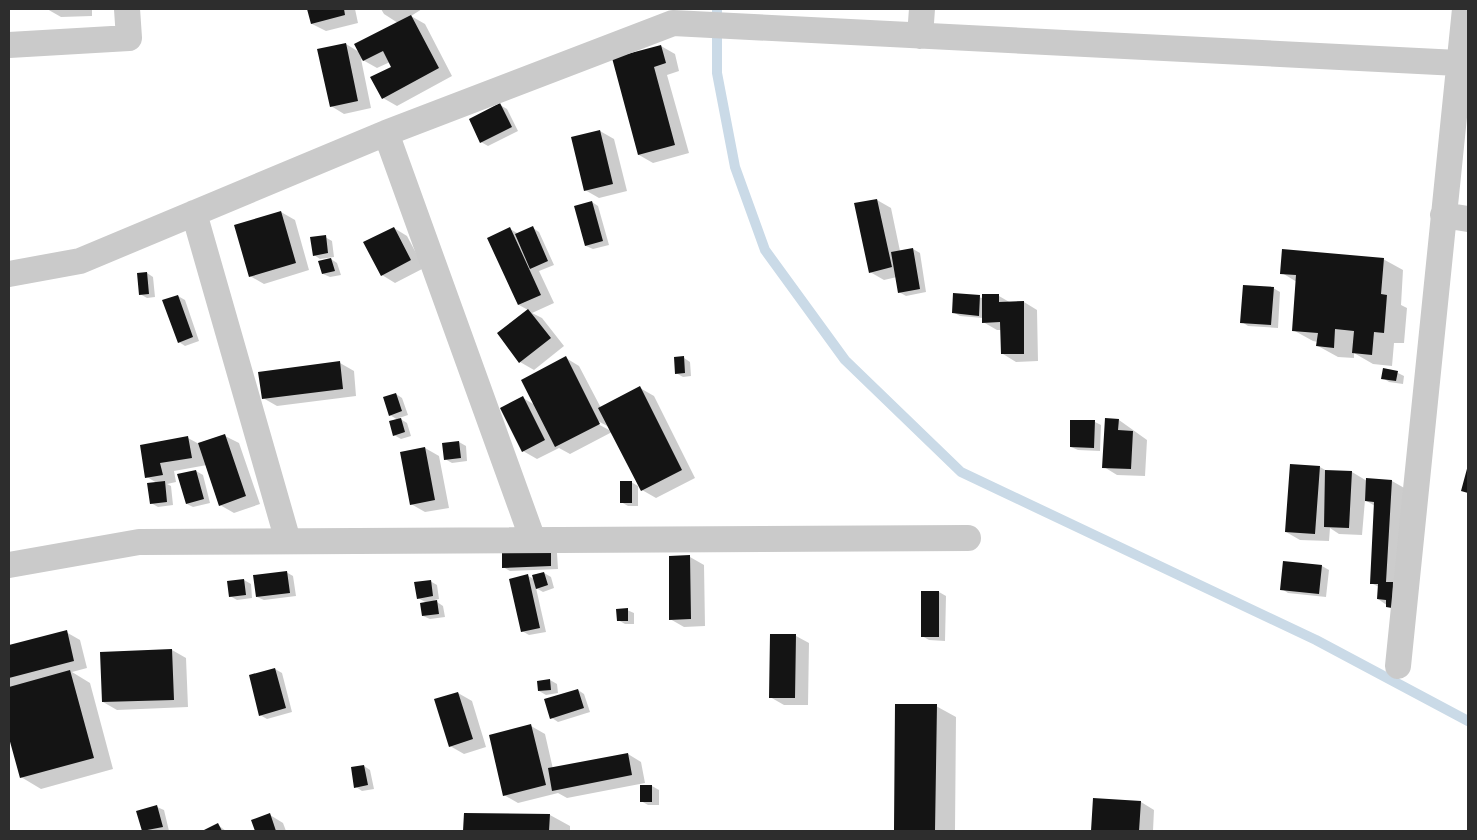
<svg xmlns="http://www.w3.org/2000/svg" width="1477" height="840" viewBox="0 0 1477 840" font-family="'DM Sans',sans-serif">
<rect width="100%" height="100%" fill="#fff"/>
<!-- shadow -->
<path fill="#0003" fill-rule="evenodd" d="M47 9H92V16L61 17Z
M308 9H355L358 23 326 31 312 24Z
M381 9H422L411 16 425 24 452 76 397 106 383 98 393 68 390 62 377 68 361 59 371 108 344 114 331 106 346 44 359 52 398 23 384 14Z
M661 46 675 54 679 71 667 75 689 153 653 163 639 155 613 59Z
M500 105 507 109 518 131 488 146 481 142Z
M600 131 614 139 627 191 599 198 585 190Z
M877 200 891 208 900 251 913 249 920 253 926 292 906 296 899 292 897 277 884 280 870 272Z
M592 202 598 206 609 245 593 249 586 246Z
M281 212 295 220 309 270 264 284 250 276Z
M9 227 10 228 9 251Z
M394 228 407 236 424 268 395 283 382 275Z
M533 228 539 232 554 265 539 271 554 303 532 313 542 318 564 346 534 370 520 362 528 310 519 305 510 229 519 234Z
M325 237 332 241 334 257 320 259 314 255Z
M331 259 337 263 341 275 330 277 323 274Z
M1383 259 1403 270 1401 305 1407 308 1404 343H1394L1392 366 1373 364 1354 353V358L1338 357 1318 346V342L1313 341 1293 330 1297 282 1282 273Z
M147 273 153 277 155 297 147 298 140 294Z
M1273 288 1280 292 1278 328 1248 326 1242 322Z
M955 294 983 298 999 296 1011 303 1024 302 1037 310 1038 361 1016 362 1003 354 1002 330H997L983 322V318L960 316 953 312Z
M178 296 185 300 199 341 185 346 179 342Z
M566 358 579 366 601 408 640 388 654 396 695 478 656 498 642 490 612 432 570 454 559 448 537 459 523 451V398L535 405ZM596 420 611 428V431L594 422Z
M684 358 690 362 691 376 683 377 676 373Z
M340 363 354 371 356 396 277 406 263 398Z
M1398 373 1404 376 1403 384 1389 382 1383 378Z
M396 394 402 398 408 415 399 418 407 423 411 436 401 439 394 435 398 420 390 415Z
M1119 420 1147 440 1145 476 1117 475 1104 467Z
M1095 422 1101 425 1100 451 1078 450 1071 447Z
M225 436 239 443 260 504 234 513 220 505 207 465 174 471 176 482 167 484 171 486 173 505 158 507 151 503 157 483 147 477 141 446 188 438 199 444Z
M459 442 466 446 467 461 452 463 445 459Z
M425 448 439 456 449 508 425 512 411 504Z
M1320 467 1327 471 1352 472 1367 481H1392L1406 489 1401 615 1378 599 1379 587 1371 583 1375 506 1365 500 1362 535 1339 534 1330 528 1329 541 1300 540 1286 532Z
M196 471 203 475 210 503 193 507 187 504Z
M631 482 638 486V506H628L621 502Z
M503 551 557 553 558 569 510 571 503 567Z
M670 557H690L704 565 705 626 684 627 670 619Z
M1284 562 1322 566 1329 570 1326 597 1288 593 1282 589Z
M286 572 293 576 296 596 264 600 257 597Z
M544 573 551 577 554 588 543 592 536 588 546 632 529 635 522 631 528 576 534 579Z
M244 580 251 584 252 598 237 600 230 596Z
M430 581 437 585 439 599 434 600 443 606 445 617 430 619 423 616 427 603 418 598Z
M923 592H939L946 596 945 641 929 640 922 636Z
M627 610 634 613V624H625L618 620Z
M66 632 80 640 87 668 72 672 90 683 113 769 41 789 21 777 9 733V647Z
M796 636 809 643 808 705H784L770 697Z
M172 650 186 658 188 707 117 710 103 702 102 653Z
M275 669 282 673 292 712 267 719 260 715Z
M550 680 557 684 558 693 546 695 539 691V682Z
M578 690 584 694 590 712 558 722 552 718Z
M458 693 472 701 486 747 464 754 450 746Z
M936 706 956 717 955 831H898L895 829Z
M531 726 545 734 553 769 628 754 641 762 645 783 567 798 558 793 518 803 504 795Z
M364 766 370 770 374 789 362 791 356 787Z
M652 786 659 790V805H648L641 801Z
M1094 799 1141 802 1154 810 1153 831H1093Z
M157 807 164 810 169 831H143L138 812Z
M465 814 550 815 570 826V831H464Z
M270 815 283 823 286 831H256L252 821Z
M218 825 226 831H205Z"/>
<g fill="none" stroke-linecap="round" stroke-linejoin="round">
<!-- stream -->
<path stroke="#cadae7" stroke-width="10" d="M717 9V73L735 167 765 250 845 360 961 472 1316 640 1468 721"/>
</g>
<!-- building -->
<path fill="#141414" d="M307 9H344L345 15 311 24Z
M411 15 439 68 382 99 370 77 391 67 383 51 363 61 354 44Z
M346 43 358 101 330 107 317 49Z
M661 45 666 63 654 67 675 145 638 155 612 58Z
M500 103 512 127 480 143 469 119Z
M600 130 613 184 584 191 571 137Z
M877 199 892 267 869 273 854 203Z
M592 201 603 241 585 246 574 206Z
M281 211 296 263 249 277 234 225Z
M533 226 548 261 530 269 515 234Z
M394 227 411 260 381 276 363 242Z
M510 227 541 295 518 305 487 238Z
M326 235 328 253 313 256 310 237Z
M913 248 920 289 898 293 891 252Z
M1282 249 1384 258 1381 294 1387 295 1384 333 1374 332 1372 355 1352 353 1354 331 1335 329 1334 348 1316 346 1318 333 1292 331 1296 275 1280 274Z
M331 258 335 271 322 274 318 261Z
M147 272 149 294 139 295 137 273Z
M1243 285 1274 287 1271 325 1240 323Z
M953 293 980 295 979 316 952 313Z
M982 294H999V302L1024 301V354H1001L1000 322 982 323Z
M178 295 193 337 178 343 162 300Z
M528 309 551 338 519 363 497 333Z
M566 356 600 424 555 447 521 380Z
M684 356 685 373 675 374 674 357Z
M340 361 343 389 262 399 258 372Z
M1383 368 1398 371 1396 381 1381 379Z
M640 386 682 470 641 491 598 408Z
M396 393 402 411 389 416 383 397Z
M523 396 545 440 522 452 500 408Z
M401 418 405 432 393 436 389 421Z
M1105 418 1119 419 1118 430 1133 431 1131 469 1102 468Z
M1070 420H1095L1094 448 1070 447Z
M225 434 246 496 219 506 198 443Z
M188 436 192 458 160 463 163 475 145 478 140 445Z
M459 441 461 458 444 460 442 443Z
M425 447 435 500 410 505 400 452Z
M1290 464 1320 466 1315 534 1285 532Z
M1468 465V493L1461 491Z
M196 470 204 499 186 504 177 474Z
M1325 470 1352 471 1349 528 1324 527Z
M1366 478 1392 480 1386 582H1393L1392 608 1386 607V600L1377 599 1378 584H1370L1374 502 1365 501Z
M165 481 167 502 150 504 147 483Z
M620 481H632V503H620Z
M551 548V566L502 568V550Z
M690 555 691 619 669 620V556Z
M1283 561 1322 565 1319 594 1280 590Z
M287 571 290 593 256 597 253 575Z
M544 572 548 585 536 589 532 575Z
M528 574 540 628 521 632 509 579Z
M244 579 246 595 229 597 227 581Z
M431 580 433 596 417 599 414 582Z
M921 591H939V637H921Z
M437 600 439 614 422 616 420 603Z
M628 608V621H617L616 609Z
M67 630 74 661 9 678V645Z
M770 634H796L795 698H769Z
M172 649 174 700 102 702 100 652Z
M275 668 286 708 259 716 249 675Z
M70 670 94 758 20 778 9 738V687Z
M550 679 551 690 538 691 537 681Z
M578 689 584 708 550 719 544 699Z
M458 692 473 739 449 747 434 699Z
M895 704H937L935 831 894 830Z
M531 724 546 785 503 796 489 735Z
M628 753 632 775 552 791 548 768Z
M364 765 368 785 354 788 351 767Z
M640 785H652V802H640Z
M1093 798 1141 801 1139 831H1091Z
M157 805 163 827 142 831 136 811Z
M270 813 276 831H255L251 820Z
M464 813 550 814 549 831H463Z
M218 823 222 831H202Z"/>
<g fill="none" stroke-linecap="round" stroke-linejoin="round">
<!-- minor -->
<path stroke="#cacaca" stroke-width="26" d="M920 36 922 9
M9 45 129 38 127 9
M386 133 533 540
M194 213 288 541
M1443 215 1468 219
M9 274 80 261 386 133 673 23 1458 63
M9 565 139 542 968 538
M1398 666 1465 9"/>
</g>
<!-- border -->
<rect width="1477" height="840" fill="none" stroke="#2d2d2d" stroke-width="20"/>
</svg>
